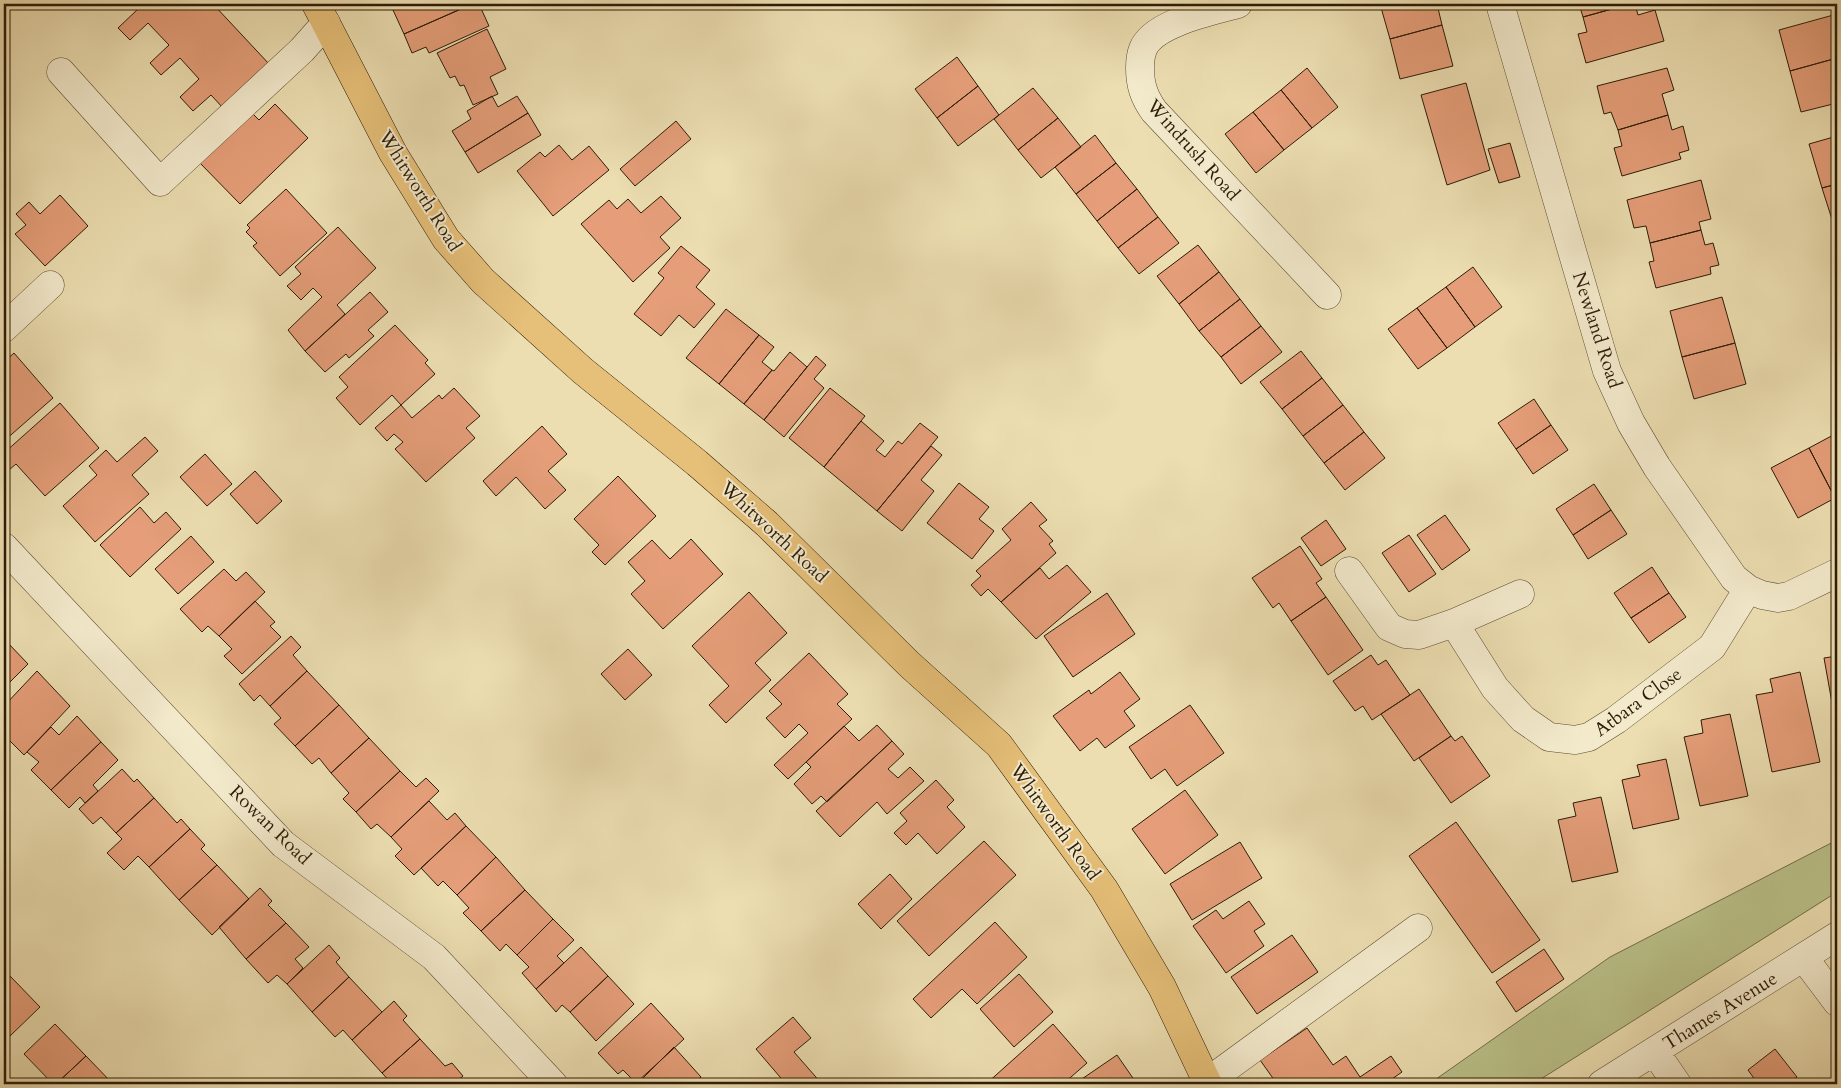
<svg xmlns="http://www.w3.org/2000/svg" width="1841" height="1088" viewBox="0 0 1841 1088" font-family="Cardo,serif">
<rect width="100%" height="100%" fill="#ecdeb1"/>
<filter id="stains"><feTurbulence type="fractalNoise" baseFrequency=".004" numOctaves="4"/><feColorMatrix values="0 0 0 0 .2 0 0 0 0 .09 0 0 0 0 .02 0 0 0 .5 -.17"/></filter>
<radialGradient id="worn" r=".72"><stop offset=".6" stop-color="#630" stop-opacity="0"/><stop offset="1" stop-color="#630" stop-opacity=".3"/></radialGradient>
<!-- green -->
<path fill="#bac089" stroke="#736e48" d="M1837 840V892L1533 1084H1429L1610 957Z"/>
<!-- building -->
<path fill="#e59e79" stroke="#2c1c08" d="M133 4H213L270 65 224 109 211 95 193 111 180 97 199 79 180 58 161 75 150 63 169 45 148 23 130 40 118 28 138 9Z
M407 4H467L468 6 404 34 393 10Z
M472 4H479L489 26 429 53 426 47 412 53 404 34Z
M1380 4H1437L1442 25 1390 39Z
M1579 4H1630L1583 17Z
M1630 4H1635L1638 15 1655 10 1664 41 1586 63 1578 34 1587 32 1583 17Z
M1837 14V58L1790 71 1779 30Z
M1442 25 1453 66 1400 79 1390 39Z
M487 29 506 69 490 77 498 94 473 105 464 85 460 86 455 76 450 78 437 53Z
M957 57 978 86 937 118 915 89Z
M1837 58V103L1801 112 1790 71Z
M1307 68 1338 107 1312 128 1281 90Z
M1667 68 1674 90 1662 94 1668 115 1618 130 1611 112 1604 114 1597 86Z
M1466 83 1490 170 1447 185 1421 95Z
M978 86 999 115 958 146 937 118Z
M1033 88 1058 118 1018 150 994 119Z
M1281 90 1312 128 1284 150 1253 112Z
M492 96 498 107 517 96 528 113 465 152 452 131 471 119 467 111Z
M275 104 308 138 240 204 198 161 249 110 259 120Z
M1253 112 1284 150 1256 173 1225 134Z
M528 113 541 135 478 173 465 152Z
M1668 115 1672 130 1683 126 1689 150 1679 153 1681 159 1622 176 1614 148 1622 146 1618 130Z
M1058 118 1081 147 1041 178 1018 150Z
M676 121 691 139 635 186 620 169Z
M1095 135 1116 163 1076 194 1055 167Z
M1837 136V184L1822 188 1809 144Z
M1510 143 1520 177 1499 183 1488 149Z
M559 145 572 160 589 146 609 170 553 216 517 171 540 152 545 157Z
M1116 163 1137 189 1097 221 1076 194Z
M1701 180 1711 219 1699 222 1701 230 1650 243 1646 226 1634 228 1627 200Z
M1837 184V232H1836L1822 188Z
M286 189 327 233 280 276 253 246 257 243 246 232 250 228 247 225Z
M1137 189 1158 217 1118 248 1097 221Z
M60 195 88 226 45 266 15 234 26 225 16 214 29 202 40 214Z
M661 196 681 218 660 237 670 248 633 282 581 224 609 200 617 209 628 199 641 213Z
M1158 217 1179 243 1139 274 1118 248Z
M338 227 376 268 337 305 345 314 305 351 288 330 322 297 313 288 301 300 287 286 301 274 295 267Z
M1701 230 1705 245 1713 243 1719 265 1710 267 1711 274 1656 288 1649 262 1654 261 1650 243Z
M1198 245 1219 272 1179 304 1157 276Z
M681 246 710 270 696 287 715 304 694 328 679 315 661 336 634 314 664 278 658 273Z
M1473 267 1502 307 1475 327 1446 287Z
M1219 272 1240 299 1199 331 1179 304Z
M1446 287 1475 327 1447 348 1417 308Z
M370 292 388 312 368 330 374 336 349 358 346 354 325 372 305 351Z
M1722 297 1735 343 1682 357 1670 311Z
M1240 299 1261 326 1221 357 1199 331Z
M1417 308 1447 348 1418 369 1388 329Z
M726 309 759 335 719 384 686 358Z
M395 325 428 360 425 363 435 374 401 405 392 395 360 425 336 398 348 387 339 377Z
M1261 326 1282 352 1241 384 1221 357Z
M759 335 774 347 762 362 772 370 744 404 719 384Z
M1735 343 1746 384 1694 399 1682 357Z
M1301 351 1322 378 1282 409 1260 382Z
M790 352 807 367 764 420 744 404 772 370 774 371Z
M14 353 53 398 4 441V362Z
M816 356 826 365 814 379 824 388 784 437 764 420Z
M1322 378 1343 405 1303 436 1282 409Z
M454 388 480 416 466 428 475 438 426 482 395 449 403 442 394 434 387 441 375 428 401 405 412 418 439 395 442 399Z
M830 388 865 416 824 467 789 438Z
M1534 399 1551 425 1516 449 1498 423Z
M60 403 99 448 45 496 16 464 9 470 4 463V453Z
M1343 405 1364 432 1324 463 1303 436Z
M861 421 884 441 876 450 885 457 898 441 902 444 920 423 938 437 877 511 824 467Z
M1551 425 1568 450 1533 474 1516 449Z
M542 426 567 454 548 471 566 490 545 509 516 477 496 496 483 481Z
M1364 432 1385 458 1345 490 1324 463Z
M1837 433V497L1835 498 1809 448Z
M145 437 158 451 132 475 149 494 95 542 63 506 97 475 89 466 106 450 117 462Z
M931 446 942 455 921 480 934 491 902 531 877 511Z
M1809 448 1835 498 1798 518 1771 468Z
M205 454 232 484 207 506 180 477Z
M255 471 282 501 257 524 230 494Z
M618 476 656 516 605 565 592 552 599 545 574 519Z
M959 483 989 507 979 519 994 531 972 559 927 523Z
M1594 484 1611 510 1573 535 1556 509Z
M1031 502 1047 520 1039 526 1053 541 1049 544 1056 553 1001 602 988 589 981 596 971 585 981 576 976 571 1011 540 1002 529Z
M140 507 154 523 166 512 181 529 130 577 100 545Z
M1611 510 1627 534 1588 559 1573 535Z
M1445 515 1470 550 1442 570 1417 535Z
M1326 520 1346 549 1321 566 1301 538Z
M1409 535 1436 574 1409 592 1382 553Z
M191 536 214 562 178 594 155 569Z
M691 539 723 574 663 629 631 594 645 581 628 562 652 540 670 559Z
M1300 546 1322 579 1316 583 1326 597 1291 621 1279 603 1273 608 1252 578Z
M1067 565 1091 592 1036 639 1001 602 1040 568 1049 579Z
M1652 567 1669 593 1631 618 1614 593Z
M224 569 236 581 246 572 265 592 219 636 208 626 202 632 180 609Z
M749 592 787 633 755 663 771 680 726 723 709 705 729 686 692 646Z
M1107 593 1135 634 1073 677 1044 636Z
M1669 593 1686 617 1649 643 1631 618Z
M1326 597 1363 650 1328 675 1291 621Z
M255 601 275 622 270 626 281 637 242 674 224 656 232 649 219 636Z
M291 636 301 647 293 655 307 671 270 706 260 695 254 701 239 684Z
M7 642 28 664 4 688V646Z
M628 649 652 675 625 700 601 674Z
M809 653 848 694 837 704 852 719 788 779 774 765 808 733 799 724 785 738 766 718 782 704 769 691Z
M1371 655 1378 665 1386 660 1410 695 1372 720 1363 706 1355 711 1333 681Z
M1837 656V713L1834 714 1824 658Z
M37 671 70 706 24 755 4 735V706Z
M307 671 339 705 295 746 274 724 281 718 270 706Z
M1120 672 1140 699 1124 711 1135 726 1105 748 1097 738 1080 751 1053 716 1089 690 1091 694Z
M1800 672 1820 762 1772 772 1756 695 1773 692 1770 679Z
M1419 689 1451 736 1414 761 1381 714Z
M339 705 369 738 331 773 319 758 312 764 295 746Z
M1190 705 1224 753 1177 786 1165 769 1151 779 1129 747Z
M1730 714 1748 796 1700 806 1684 737 1703 733 1701 720Z
M77 716 101 742 51 790 31 770 39 762 27 752 51 727 59 735Z
M877 725 892 741 827 802 821 796 812 804 794 784 811 767 806 762 844 726 859 741Z
M1451 736 1455 741 1462 736 1490 776 1451 803 1419 758Z
M369 738 400 771 356 812 343 799 349 793 331 773Z
M892 741 904 754 888 769 898 778 910 767 924 781 887 814 877 802 840 837 816 811Z
M101 742 118 760 93 785 98 791 85 803 80 797 69 808 51 790Z
M1666 759 1679 819 1633 829 1622 780 1640 776 1637 765Z
M122 769 134 782 137 779 154 798 116 833 101 817 93 824 79 809Z
M400 771 416 787 426 778 439 791 391 837 377 824 371 829 356 812Z
M936 780 954 800 947 807 965 827 937 854 918 833 906 845 894 833 907 821 900 813Z
M1185 790 1218 835 1165 874 1132 829Z
M1601 797 1618 872 1572 882 1558 820 1576 816 1573 803Z
M154 798 177 823 181 819 190 829 149 867 138 856 124 870 107 853 122 839 116 833Z
M429 801 447 820 455 813 466 826 414 875 395 856 402 849 391 837Z
M1456 822 1540 940 1492 973 1409 856Z
M466 826 496 857 457 895 443 881 438 886 421 868Z
M190 829 205 845 201 849 217 865 179 900 149 867Z
M984 841 1016 875 929 956 897 921Z
M1240 842 1262 878 1192 920 1170 884Z
M496 857 525 890 481 931 463 913 469 908 457 895Z
M217 865 249 899 212 935 179 900Z
M890 874 912 899 881 929 858 904Z
M260 888 272 901 268 905 286 923 246 959 219 927Z
M525 890 553 919 517 955 506 944 500 951 481 931Z
M1249 901 1265 924 1254 931 1264 946 1226 973 1193 926 1216 910 1223 919Z
M553 919 574 940 557 956 564 963 536 989 522 973 529 967 517 955Z
M995 922 1027 957 977 1004 962 989 931 1018 913 999Z
M286 923 309 947 295 959 303 968 287 984 277 975 268 983 246 959Z
M1292 935 1318 972 1257 1014 1231 977Z
M329 945 340 958 336 962 349 977 312 1012 287 984Z
M581 947 608 976 570 1012 562 1005 556 1012 536 989Z
M1544 949 1564 979 1516 1012 1496 982Z
M1019 974 1053 1012 1014 1047 980 1009Z
M10 976 40 1007 9 1037 4 1032V981Z
M608 976 634 1004 596 1041 570 1012Z
M349 977 382 1012 352 1040 343 1030 335 1037 312 1012Z
M394 1001 407 1016 403 1020 420 1039 382 1073 352 1040Z
M651 1003 684 1039 636 1083 623 1070 618 1074 598 1053Z
M793 1017 811 1038 794 1052 822 1084H786L756 1049Z
M55 1024 86 1056 56 1084H53L24 1054Z
M1053 1024 1087 1063 1063 1084H986Z
M1307 1028 1333 1065 1346 1056 1360 1077 1391 1056 1402 1072 1392 1079 1396 1084H1277L1260 1060Z
M420 1039 445 1066 452 1063 463 1076 454 1084H392L382 1073Z
M674 1047 701 1077 693 1084H637Z
M1775 1049 1797 1077 1788 1084H1758L1748 1070Z
M1117 1055 1137 1084H1076V1083Z
M86 1056 113 1084H56Z"/>
<g fill="none" stroke-linecap="round" stroke-linejoin="round">
<!-- minor casing -->
<g stroke="#5c4c32" stroke-width="29">
<path id="minor" d="M1238 4C1213 11 1153 23 1143 49 1141 54 1140 62 1140 68 1140 85 1144 97 1154 111L1327 295
M1500 4 1607 371 1631 423 1657 467 1734 578 1748 589 1762 595 1778 598 1789 596 1837 573
M61 72 160 182 302 50 326 23
M4 328 50 285
M4 547 283 844 434 957 553 1084
M1349 571 1389 627 1405 634 1419 635 1454 623 1520 594
M1454 623 1495 688 1523 719 1549 737 1575 740 1589 737 1616 720 1712 647 1748 589
M1804 958 1837 1002
M1655 1052 1677 1084
M1207 1082 1418 928
M1602 1084 1837 936"/>
</g>
<!-- major casing -->
<g stroke="#2c1c08" stroke-width="29">
<path id="major" d="M316 4 393 153 446 239 483 281 583 371 697 463 767 524 910 665 999 745 1104 889 1162 987 1208 1084"/>
</g>
<!-- minor -->
<use href="#minor" stroke="#f3eacc" stroke-width="28"/>
<!-- major -->
<use href="#major" stroke="#e6bf78" stroke-width="28"/>
</g>
<g text-anchor="middle" dominant-baseline="central" stroke-width="4" stroke-linejoin="round" paint-order="stroke">
<!-- street labels -->
<g font-size="19" fill="#2c1c08" stroke="#f3eacc">
<text transform="translate(1193 150) rotate(48)">Windrush Road</text>
<text transform="translate(420 191) rotate(58)">Whitworth Road</text>
<text transform="translate(1597 330) rotate(72)">Newland Road</text>
<text transform="translate(774 532) rotate(43)">Whitworth Road</text>
<text transform="translate(1638 702) rotate(-36)">Atbara Close</text>
<text transform="translate(1055 822) rotate(54)">Whitworth Road</text>
<text transform="translate(270 825) rotate(44)">Rowan Road</text>
<text transform="translate(1720 1011) rotate(-32)">Thames Avenue</text>
</g>
</g>
<!-- margin -->
<rect width="1841" height="1088" fill="none" stroke="#ecdeb1" stroke-width="20"/>
<rect x="5" y="5" width="1831" height="1078" fill="none" stroke="#2c1c08" stroke-width="2.5"/>
<rect x="10" y="10" width="1821" height="1068" fill="none" stroke="#2c1c08"/>
<rect width="100%" height="100%" filter="url(#stains)"/>
<rect width="100%" height="100%" fill="url(#worn)"/>
</svg>
